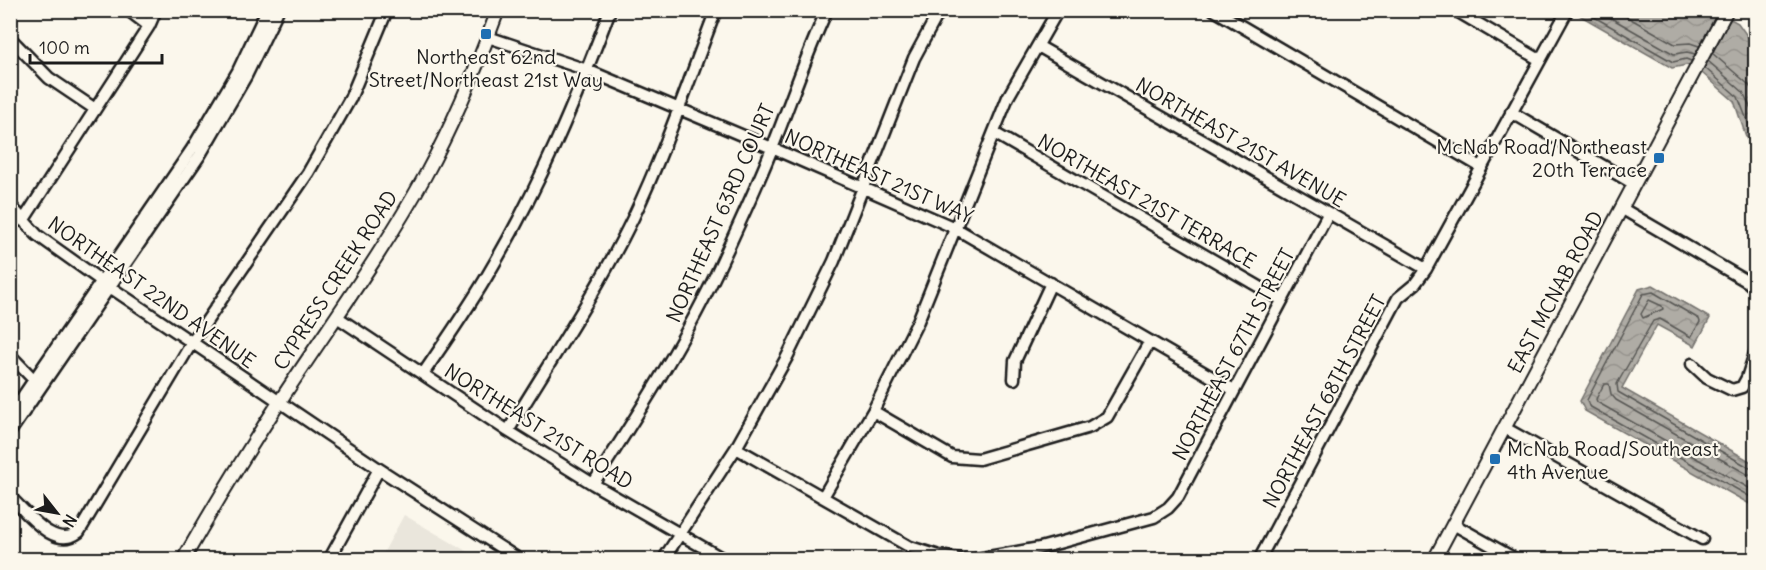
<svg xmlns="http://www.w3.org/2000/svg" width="1766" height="570" viewBox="0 0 1766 570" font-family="Delius,sans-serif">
<defs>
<pattern id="water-waves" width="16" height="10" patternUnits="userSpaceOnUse" patternTransform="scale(1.5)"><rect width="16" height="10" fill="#afaca5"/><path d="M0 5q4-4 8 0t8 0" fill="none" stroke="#96938d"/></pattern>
</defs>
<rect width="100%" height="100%" fill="#fbf7ec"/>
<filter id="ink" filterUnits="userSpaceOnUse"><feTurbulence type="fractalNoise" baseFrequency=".0167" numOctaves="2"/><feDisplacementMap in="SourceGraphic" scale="12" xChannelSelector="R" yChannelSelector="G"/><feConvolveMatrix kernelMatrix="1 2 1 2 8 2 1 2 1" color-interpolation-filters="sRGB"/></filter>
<g filter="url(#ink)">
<!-- built -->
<path fill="#eae6dc" d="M404 515 480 559H380Z"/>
<!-- water -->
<path fill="url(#water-waves)" stroke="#74726e" stroke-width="1.5" d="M1572 11H1717L1738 23 1755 47V163L1734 101 1702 73 1687 65 1672 68Z
M1653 285 1710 318 1695 346 1657 325 1622 388 1755 464V515V507L1585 411 1580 401 1639 289Z"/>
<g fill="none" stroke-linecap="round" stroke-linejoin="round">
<!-- shore -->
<path stroke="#575653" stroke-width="1.5" d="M1582 10 1673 62 1686 59 1691 61
M1597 10 1674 54 1687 52 1695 54
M1615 10 1675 44 1690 43 1699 46
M1712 53 1748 84 1756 95
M1708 61 1743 92 1756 119
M1705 68 1738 97 1756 143
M1649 300 1662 306 1663 309 1643 318 1641 314Z
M1756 469 1750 468 1618 392 1617 384 1653 321 1660 319 1691 337 1700 322 1699 319 1653 292 1643 294 1587 400 1589 406 1756 500
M1756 476 1747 474 1616 400 1611 394 1609 384H1604L1596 399 1597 402 1756 492"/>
<!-- minor casing -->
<g stroke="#1c1c1c" stroke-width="15">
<path id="minor" d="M128 10 149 26
M1214 10 1481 167
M1455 10 1540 60
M488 37 587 70 772 148 955 228 1234 390
M10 38 49 78 95 109
M1038 46 1426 269
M1511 112 1634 184
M994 133 1282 300
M10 205 37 235 110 287 379 469 520 560
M1621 208 1748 282 1756 289
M23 221 149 26 156 10
M337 317 508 431 593 484 725 560
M10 355 39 385
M1692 364 1707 378 1732 390 1742 387 1747 378 1756 350
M423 374C446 340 470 306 490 271 539 188 576 100 610 10
M1014 379 1015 361 1051 283
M873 411 952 457 979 459 1090 427 1107 417 1150 341
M10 415 192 149 238 71 267 10
M1505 428 1702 539
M508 431C550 361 597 292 633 218 665 151 689 80 716 10
M10 432 200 155 246 76 278 10
M736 448 910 547 939 556 965 560
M593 484C640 411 687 338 723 259 740 222 758 184 773 146 791 101 806 55 827 10
M10 497C28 513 54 551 79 532L191 344 308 173 350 99 387 10
M823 497 873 411 918 321 1008 97 1058 10
M1453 524 1517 560
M329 560 379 469
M663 560 736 448 787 357 834 261 914 58 940 10
M971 560 1040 548 1154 517 1168 508 1178 497 1328 214
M1259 560 1398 298 1415 284 1426 269 1566 13"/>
</g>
<!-- tertiary casing -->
<g stroke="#1c1c1c" stroke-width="16">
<path id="tertiary" d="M183 560C214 506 246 453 280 401 329 326 382 254 425 176 454 123 477 67 498 10
M1434 560 1727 10"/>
</g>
<!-- minor -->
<use href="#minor" stroke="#fbf7ec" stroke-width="10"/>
<!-- tertiary -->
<use href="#tertiary" stroke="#fbf7ec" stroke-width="12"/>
</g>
</g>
<!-- markers -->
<g fill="#1f6fb2" stroke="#fbf7ec" stroke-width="2">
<rect x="480" y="28" width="12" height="12" rx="3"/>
<rect x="1653" y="152" width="12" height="12" rx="3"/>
<rect x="1489" y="453" width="12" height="12" rx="3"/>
</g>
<g text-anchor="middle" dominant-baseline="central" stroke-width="4.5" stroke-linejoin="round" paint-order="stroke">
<!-- poi labels -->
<g font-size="20" fill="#1c1c1c" stroke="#fbf7ec">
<text x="486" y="56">Northeast 62nd<tspan x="486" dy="23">Street/Northeast 21st Way</tspan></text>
<text x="1647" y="146" text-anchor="end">McNab Road/Northeast<tspan x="1647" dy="23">20th Terrace</tspan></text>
<text x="1507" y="448" text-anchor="start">McNab Road/Southeast<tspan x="1507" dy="23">4th Avenue</tspan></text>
</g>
<!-- street labels -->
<g font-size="20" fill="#1c1c1c" stroke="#fbf7ec">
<text transform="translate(1241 142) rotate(30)">NORTHEAST 21ST AVENUE</text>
<text transform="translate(879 176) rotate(24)">NORTHEAST 21ST WAY</text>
<text transform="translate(1147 201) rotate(30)">NORTHEAST 21ST TERRACE</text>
<text transform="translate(720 213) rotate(-66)">NORTHEAST 63RD COURT</text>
<text transform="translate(335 280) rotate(-57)">CYPRESS CREEK ROAD</text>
<text transform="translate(152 292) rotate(35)">NORTHEAST 22ND AVENUE</text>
<text transform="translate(1555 292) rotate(-62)">EAST MCNAB ROAD</text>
<text transform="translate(1233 354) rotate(-62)">NORTHEAST 67TH STREET</text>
<text transform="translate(1324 401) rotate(-62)">NORTHEAST 68TH STREET</text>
<text transform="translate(539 426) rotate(32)">NORTHEAST 21ST ROAD</text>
</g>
</g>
<!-- margin -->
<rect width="1766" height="570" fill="none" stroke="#fbf7ec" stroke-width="36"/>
<rect x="18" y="18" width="1730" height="534" fill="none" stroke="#1c1c1c" stroke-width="2" filter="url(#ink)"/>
<!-- north arrow -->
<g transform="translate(57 513) rotate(121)" stroke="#fbf7ec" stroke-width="4.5" paint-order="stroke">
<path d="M0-4.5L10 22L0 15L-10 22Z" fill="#1c1c1c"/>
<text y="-9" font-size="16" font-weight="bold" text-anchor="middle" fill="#1c1c1c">N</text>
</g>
<!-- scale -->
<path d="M30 54v9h132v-9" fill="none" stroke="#1c1c1c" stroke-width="3"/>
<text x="39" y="54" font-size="18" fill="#1c1c1c" stroke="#fbf7ec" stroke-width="4.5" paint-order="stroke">100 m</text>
</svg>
